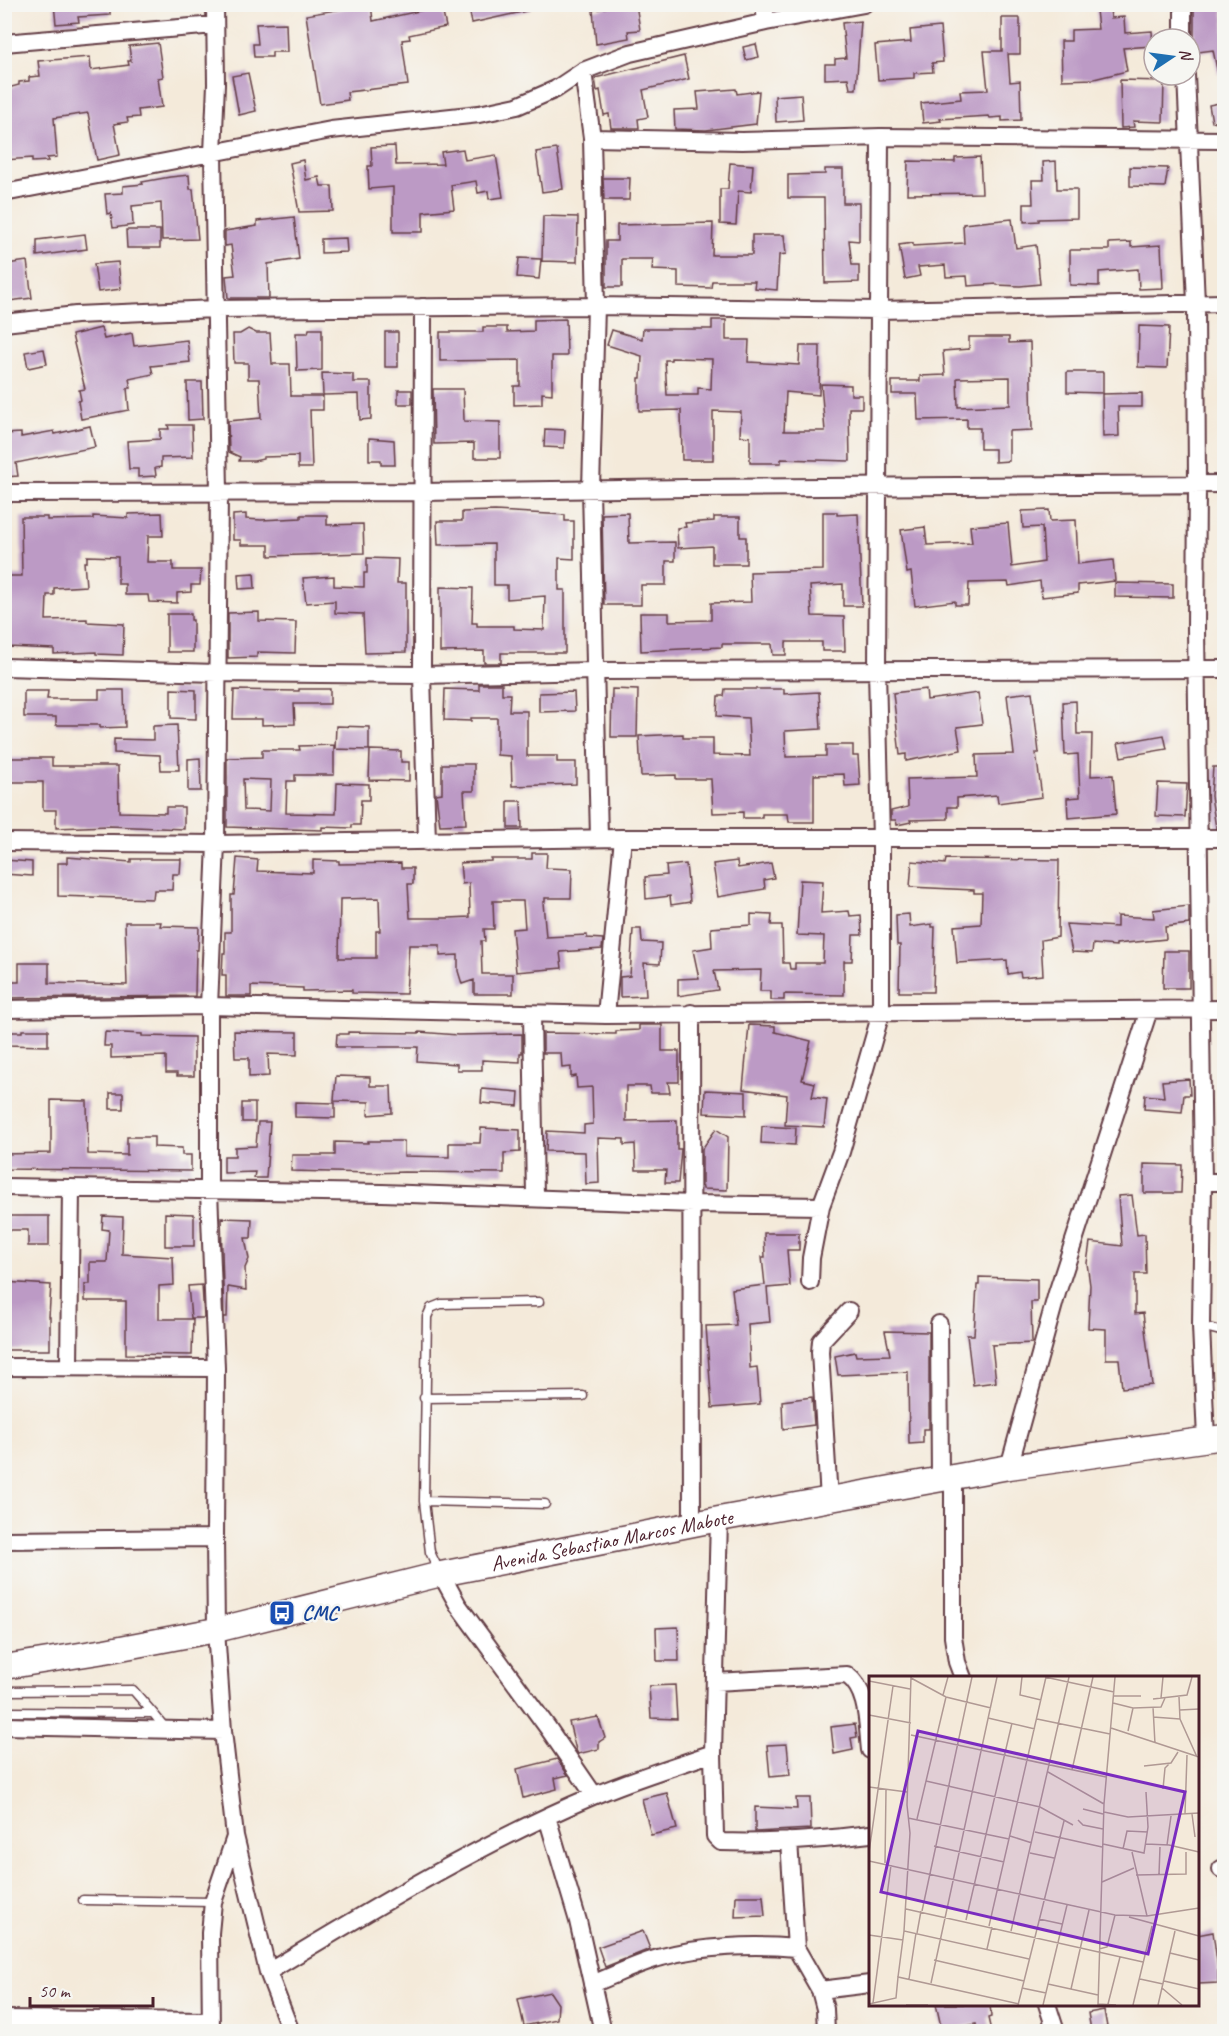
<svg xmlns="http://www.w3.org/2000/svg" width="1229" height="2036" viewBox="0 0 1229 2036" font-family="Caveat,sans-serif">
<rect width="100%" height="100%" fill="#f6f6f2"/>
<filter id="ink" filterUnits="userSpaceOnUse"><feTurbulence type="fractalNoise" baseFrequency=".0167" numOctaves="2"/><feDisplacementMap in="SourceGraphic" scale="12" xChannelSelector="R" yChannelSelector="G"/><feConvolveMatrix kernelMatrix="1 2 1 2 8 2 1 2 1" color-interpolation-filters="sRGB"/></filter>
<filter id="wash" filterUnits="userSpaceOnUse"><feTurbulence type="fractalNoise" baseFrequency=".008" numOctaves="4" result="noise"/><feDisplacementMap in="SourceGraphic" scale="24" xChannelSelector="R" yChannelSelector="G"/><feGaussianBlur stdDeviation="1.35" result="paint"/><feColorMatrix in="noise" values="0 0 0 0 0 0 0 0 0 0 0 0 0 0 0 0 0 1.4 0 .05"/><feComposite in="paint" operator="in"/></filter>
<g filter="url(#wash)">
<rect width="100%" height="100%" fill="#f4eada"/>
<g id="blocks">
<!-- building -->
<path fill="#bc9ac5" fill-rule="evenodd" d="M54 4H110V15L78 17 79 22 56 24Z
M371 4 373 21 424 10 423 4H441L446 27 409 35 410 39 402 40 408 85 347 92 348 100 320 104 306 15Z
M468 4H531V10L472 23Z
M624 4H636L640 30 628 31 629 38 596 44 593 10Z
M1194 4H1221L1224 18V74H1218L1213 50 1191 53 1190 46 1194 39Z
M1110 9 1111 18 1124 17 1125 33 1152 31 1153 46 1123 48 1127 71 1094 79 1062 80 1061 41H1071V30L1098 29 1096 10Z
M1002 18H1020V54H1008L1010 82 1020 81 1021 120 1002 121V117L990 118 989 116 940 119 941 121 923 123 921 103 961 99 960 91 988 90 984 51H1002Z
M861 21 856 89H850L848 78 825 79V64H835V59L846 58 842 23Z
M286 23 287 52H272V57H254L253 44H258L256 24Z
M940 27 943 62 932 63 933 72 914 73V78L878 80 875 45 911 42 910 30Z
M158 43 163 77 158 78 162 107 138 110 139 117 127 118 128 122 114 124 120 155 97 160 88 113 54 118 57 157 47 158 48 161 32 162V158L4 160V89L19 85V82L29 81V77L40 76 38 61 90 57 91 70 129 65 128 61H131L129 46Z
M756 44 759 57 746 60 743 47Z
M684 56 689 79 643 90 648 117 638 119 639 128H611L609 114 604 115 600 90 597 91 595 78Z
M248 73 256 111 239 115 232 76Z
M1120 80 1164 81 1163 122 1133 121 1134 127 1121 128Z
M736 89 737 94 759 91 756 124 706 130 675 129 674 110 699 109 697 92Z
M801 94 803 120 776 122 775 96Z
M1224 102V120L1212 122 1209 105Z
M395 146 396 165 443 164 441 152 463 149 465 160 496 155 503 197 489 199 488 191 478 193 476 181 451 185 454 209 423 212V232H393V187L369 189 368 166H372L371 147Z
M557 149 563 189 542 192 536 152Z
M980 157 982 193 907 194 908 161 955 162V158Z
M303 160 306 180 319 177 321 186H332L333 211 299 212 290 163Z
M1056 161 1057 189H1077V218L1039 219V221L1024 222V204H1033L1032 180H1044L1043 162Z
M730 163 753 165 751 192 738 191 736 225 720 224V189H728Z
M1130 167 1168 168 1165 187 1130 186Z
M825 169H843V203H859V241L849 240 852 265H859V282L825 283 824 198H788V175L825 174Z
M189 175 190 189H193L198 239 162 240 161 203 132 206 133 225 113 228 111 213 107 214 105 194 123 193V186L143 184 142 182 170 177Z
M603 178H630L629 200H604Z
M543 216 578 217 577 262 542 261Z
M294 217 299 259 268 264 269 298H228L226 276 235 275 231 245 225 246V231L257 226V221Z
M1012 219 1016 248 1036 245 1040 284 1020 286 997 285V284L968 286 967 276 946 277 945 265 918 267 920 276 905 279 899 245 913 243V246L964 243 963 224Z
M713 223 712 255H752V235H784L786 254 779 255 777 290 754 288 755 281H712L711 288 678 287V271L652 270 653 259H622V287H606V241H617V225Z
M126 230H160V248H127Z
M85 234 87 249 37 256V240Z
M346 238 347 252 321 253V239Z
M1131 242V247L1161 245 1163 288 1139 289 1138 269 1099 272V286L1070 285V250H1109V243Z
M519 258 541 259 539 279 517 277Z
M27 261 32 298 9 301 7 264Z
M118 262 121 289 98 292 94 264Z
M566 319 567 356H552V394L542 393V404L514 405V386H520V360L440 361V332H483V327H507V332L534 331V320Z
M712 320H726V340H749L748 362 799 365 800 346H820L819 395 786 392 784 431H825L821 384 851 385V395H862V408H849L850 461 781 459V463H750V437L740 436 741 412 713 411V460H682L681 410 639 411V378H641L642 356 607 345 612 330 642 339 643 329H712ZM671 358 712 359 711 389 698 388V395H667L665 360H671Z
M1139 326 1169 327 1167 368 1138 367Z
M101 328 104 339 132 333 134 346 187 340 190 362 151 366 153 374 129 379 131 388H127L129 410 81 419 78 401 81 400 79 390 85 389 72 335Z
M248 329 256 333H270L272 364H290L291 396H323V410H310L312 468H298V456L263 457V459L254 461H239L240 457 229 452 228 421 261 418 259 379H248V363H234L233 334H240Z
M309 329H322V370L297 371 296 333H308Z
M385 332H398V367H385Z
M969 337H1009V343L1030 342 1032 430 1009 431V461L995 462V449H980V428H967V419L918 420 917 394H892V381H920V376L945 375 943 351 969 349ZM1010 377V405L958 407 957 378Z
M44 349 47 364 28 368 25 352Z
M1067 372H1103V393L1067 392Z
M322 373 353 374V382H371V419L360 420 359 394 323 395Z
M187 382H202L203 419 188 420Z
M433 389H463L464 421 500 422V458H474V443L434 444Z
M398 390H412V404H398Z
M1142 393V407H1118L1119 436 1103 437 1102 394Z
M168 425H192L193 457 161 458V467L155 468 156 476 138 477V469H129L127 441 160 439V429H169Z
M90 426 95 447 16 463 18 476 4 477V434L21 433V437L54 431 55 434Z
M545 429 565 430 564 448 544 447Z
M369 438 394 440 395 465H381V460H369Z
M1049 510 1050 521 1076 520 1078 564 1113 560 1115 581 1078 585V593L1042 597 1040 581 1009 586 1008 582 969 583 968 605H955V601L915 606 911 572 907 573 901 530 925 527 927 545 972 543 970 526 1008 523 1012 567 1044 562 1042 527 1023 528 1022 511Z
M495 511 565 515V521H574V559L559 558V590H565V653H501V663H484V651L440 652V587L473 588 472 623H477V626H514V629L544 630 545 596 507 599V585H494V544L438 545 437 521H462V512Z
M823 512H837V515L858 514 862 606H843V584L810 586 812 616 844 617 845 651H822V642H786V655H773L772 644H722V647L641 651 640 613H669V621L711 620V603L751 602 750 572 823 570Z
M162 513 163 536H148L147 562H173V570H201L200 585H191V592L177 593V603L149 602 148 595H125V584H118V557L87 556V562H84L86 586 54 588V595H47L46 620 87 619V622L124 624 123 655 96 654V652L54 654V649L8 647 10 595H4V576H22L21 517H47V520L93 519V516L128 518V514Z
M628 513 629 543 675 542V561H666V585H641V605H604L602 514Z
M246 514V519L261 520 301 518V515H327V525L363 524 364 553 269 556V545H241V540H233V515Z
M714 517H740V537H746V564H712V546L678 548 677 528 686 527 685 523 714 521Z
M367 558 398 559 397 583H406V652L365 653 363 614 335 613V601L306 603 303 578 334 576V586L364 587V573H367Z
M254 573 255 588 239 589 238 574Z
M1115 583 1173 584V598L1115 597Z
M259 612V621L296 622 295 653 257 652V657L228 658V613Z
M167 614H191V620H193V652H167Z
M479 684H502V694H510L509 711H527V756H557V762H576V784L512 786 511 756 497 755V718H471V721L444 720 445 689 479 690Z
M171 689 196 690V719L171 718Z
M299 689H330V704H294L295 724 262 725V719H233L234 690 299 691Z
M612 689 638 690 637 737H611Z
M725 689H784V694L819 692 821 729 785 731 786 757 826 756V745H853V756H858L860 785 845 786 844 774 814 775V822H789L788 814H762V818H743V812L713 813 711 779H676V775L641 776 639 736 683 734V738H713V755L750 756 748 718 717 716 718 696H724Z
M926 689 927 700 978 693 982 724 957 727 961 750 906 761V754L900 755 893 693Z
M99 690H124L125 727 100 728V725H56V717H24V691H48L47 699H99Z
M574 692 575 711 539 712V693Z
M1032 692 1039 753H1036L1042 797 998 803 997 795 957 798V807H948V819L910 820 911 822 897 825 896 820H891V811L908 807 907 779 977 777 976 755 1014 754 1007 695Z
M1076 701 1077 734H1092L1091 776 1113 775 1116 814 1068 818 1067 798 1080 797 1078 754 1065 755 1063 702Z
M177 725 179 770H161L160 755 114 753V739L153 740V726Z
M336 726 369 727V750L335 749Z
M1164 735 1167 749 1121 757 1118 743Z
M334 745V775H295V781H287L286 813 336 814 337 783 369 784V800H361L360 825H352V828L322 827V830L227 827V758L262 757V750H300L299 746ZM243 779 271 780 270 811 244 810Z
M370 750 401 751V762H409V781L369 780Z
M4 758H52V766H118L119 812 166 813V807H184V829L109 826 56 828V810H43V782H4Z
M200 758 201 791H188V759Z
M442 764H474V791H464L466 824 440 825 436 794 442 793Z
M1213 767H1224V828H1216L1211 796Z
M1158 783 1187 784 1185 817 1156 816Z
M508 801H521L522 828H508Z
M532 853H547L546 868 572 869 571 898H545V902H543L546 937 587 935V938L603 939 602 949 560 952 562 968 516 972 512 929 525 928 523 901H493L494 929H484L485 941H481L482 974H513V994H474V980L462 984 458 971V955L440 956V945H409L406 994 352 993V990L303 991V988L251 986V996H226V975H222L223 953H225V932H231V895H234L237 858 258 860 257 871 313 873V860L339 861V864L401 863V868H413V884H408L410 918H449L470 917 469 883 462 884 460 863 491 861V859H532ZM379 898 380 931H376V958H339L340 899Z
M67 857 131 862V859H181L180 874H173L172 890H154L153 899 58 896V863H67Z
M946 859 1059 860 1058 937 1041 940 1043 975 1021 977 1020 972 1008 974 1007 960 957 963 954 926 981 924 982 893H974V890L910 887 912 861 945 864Z
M4 860 32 862V876L4 874Z
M737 861 738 868 771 863 774 878 764 880 765 889 718 897 713 864Z
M686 864 690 902 671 905 670 896 646 899 645 877 667 875 666 866Z
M800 880 823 881 821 913 849 911 850 916 861 915 862 935H853L852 961H844V995L784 994V1000H771V991H760L761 970 714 971 718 990 678 996V979L699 978 693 950 712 947 711 928 751 925V914L772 915 771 925H782L783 963H789L790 969H795V963H823L824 936 797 935Z
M1189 906V924L1165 927 1166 939 1116 944V946L1093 944 1092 953 1072 952 1066 924 1117 927V916L1154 918 1153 910Z
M909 914 910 927 932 924V927H935L933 992H899L900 945H897L896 915Z
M125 922H161L160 926 199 927 198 950H196L195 996 4 998V982H19V963H49V983L127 985Z
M633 929H641L642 942 661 943 660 964 644 963 646 996 620 997V977L630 976Z
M1164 951H1189V988H1163Z
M639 1025H662V1051H679V1082H668L670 1093H651L650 1086H626V1121L677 1120V1149H681L678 1183H665L666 1170H636L635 1144 624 1145V1139L598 1138 599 1183 586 1184 585 1152 546 1151 547 1131 584 1133V1125L593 1124 592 1087 577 1088 576 1076 571 1077V1067L562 1068 561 1053H543V1033L616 1034V1031L639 1030Z
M749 1025 775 1026V1032L811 1041 802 1080 815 1083 812 1097 827 1099 824 1127 785 1125 787 1095 743 1089Z
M22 1030H48V1046L4 1045V1032H22Z
M234 1031 297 1032V1055L268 1054 269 1076 249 1077V1058H235Z
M105 1032 142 1034V1036L194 1037V1076H177V1073H166V1056L111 1058V1046H104Z
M348 1032 419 1033V1032L458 1035 522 1034V1053H520V1062L482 1060V1070H457V1064L417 1061 418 1047H336L337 1034H348Z
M336 1076 370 1077V1086H391L392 1113 368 1115 369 1102 334 1101Z
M1189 1079 1190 1095H1184L1182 1112 1144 1109 1145 1095 1164 1097 1162 1081Z
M482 1089 519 1092 518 1106 481 1103Z
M705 1090 746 1092V1115L704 1113Z
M110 1093H123V1109H110Z
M51 1100 87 1101 88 1154 127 1155V1137H154V1147L182 1148V1155H191V1171L4 1169V1154L51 1153Z
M295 1102 335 1103V1118L295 1117Z
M242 1103H255V1122H242Z
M258 1122H270L266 1178H254L255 1172 224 1173V1156H235V1147L256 1146Z
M762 1126 796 1128 795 1145 761 1143Z
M481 1128 520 1130V1152L504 1153V1173L404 1172 372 1173 291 1171 292 1155H335V1142L368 1143V1141H404V1156L449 1157V1143H480Z
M716 1129 728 1137 727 1190 703 1189 702 1183V1149Z
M1144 1164 1182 1165 1181 1193H1144Z
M1132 1195 1137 1235 1145 1234 1146 1274H1135V1314L1143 1313 1152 1385 1122 1388 1119 1359H1106V1329L1088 1328 1090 1285 1087 1263 1090 1242 1122 1246 1118 1196Z
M165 1213 194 1214V1246H165Z
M4 1216H49V1246H28V1230H4Z
M103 1216 123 1217 122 1254 173 1257 174 1285 159 1286V1319H193L192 1355 126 1354V1301H85V1284H90V1262H107L109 1230 102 1229Z
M221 1218 252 1219 251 1238H245L249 1259 245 1268 246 1290 228 1287 227 1317H224Z
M764 1233H799V1250H787L790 1286 767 1288 770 1322 748 1324 750 1368 757 1367 760 1404 712 1408 706 1326 736 1325 732 1289 765 1285 762 1257H765Z
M979 1277 1037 1279V1302H1031L1032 1343 992 1345 996 1382 973 1385 967 1335H974L977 1285H979Z
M4 1282 51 1285 49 1317H50V1350H4Z
M202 1285 204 1318H191L188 1286Z
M885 1331 929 1332V1429H923V1443L909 1444 908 1372 838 1375 835 1356 855 1352 856 1356 890 1355Z
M812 1397 814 1425 783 1429 782 1401Z
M678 1627 679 1661H657L656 1628Z
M675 1685 677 1719 651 1718 649 1686Z
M598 1717 605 1738 599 1742V1749L578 1754 576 1750 569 1722Z
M855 1724 857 1737 851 1738 853 1750 834 1754 831 1727Z
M787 1744 790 1775 770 1777 767 1745Z
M557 1759 568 1775 555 1778 557 1789 523 1798 517 1769Z
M667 1793 677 1829 651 1835 642 1799Z
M796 1798H810L811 1829 755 1832V1807L797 1809Z
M736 1896H763L765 1916 735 1917Z
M643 1931 650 1949 605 1967 598 1947Z
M1213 1932 1218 1969V1983L1198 1984 1197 1935Z
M550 1992 558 2004 557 2019 524 2026 518 1999Z
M936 2004H990L991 2017 988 2018 991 2031H977L976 2024 942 2031Z
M1104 2010 1107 2027 1091 2030 1088 2013Z"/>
</g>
</g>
<g filter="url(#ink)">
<use href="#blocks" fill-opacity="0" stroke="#643d45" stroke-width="1.5"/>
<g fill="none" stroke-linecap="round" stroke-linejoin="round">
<!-- service casing -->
<g stroke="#643d45" stroke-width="11">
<path id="service" d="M1201 1326 1224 1332
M424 1398 583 1396
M424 1501 545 1504
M439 1571 430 1552 424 1501 427 1317 431 1308 441 1304 539 1302
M4 1691 133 1690 153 1713
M4 1712 153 1713 166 1729
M83 1900 213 1902"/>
</g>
<!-- minor casing -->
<g stroke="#643d45" stroke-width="20">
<path id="minor" d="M215 4 216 84 213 153 219 492 216 844 209 1006V1191L216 1368 215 1538 216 1630 223 1731 235 1836 268 1972 291 2032
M764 4 766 22
M1183 39V4
M4 43 215 25
M583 71 592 138 596 306 591 489 599 838
M1186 75 1196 303 1197 485 1196 628 1203 1182 1201 1326 1206 1439
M592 138 742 141 880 137 1224 140
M4 193 331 130 479 114 517 106 556 89 583 71 630 53 766 22 864 4
M423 307 422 675 427 842
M4 323 76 315 215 309 596 306 878 310 1224 303
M4 493 423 492 689 488 1224 484
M4 667 217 673 422 675 594 671 1224 669
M4 842 216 844 623 838H1224
M4 1009 209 1006 606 1015 1224 1009
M691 1013 692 1524
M532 1014 535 1197
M606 1015 623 838
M1203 1182H1224
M4 1187 382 1193 693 1204 821 1206
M810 1282 811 1258 821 1206 841 1152 881 1013V839L877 670 880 137
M939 1324 940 1481
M69 1366 71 1188
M4 1367 216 1368
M1009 1467 1057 1293 1149 1010
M953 1478V1637L957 1662 963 1678
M829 1500 820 1352 821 1341 849 1311
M719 1519 713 1753 715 1836 721 1842C771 1844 821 1840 870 1834
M4 1540 215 1538
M441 1574 458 1605 548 1728 594 1795
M715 1682 847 1675C869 1691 867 1725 870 1750
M4 1726 223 1731
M547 1817 578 1921 603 2032
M789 1841 796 1948 820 1990 825 2009 826 2032
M1221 1869H1224
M268 1972C374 1908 479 1844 593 1796 632 1779 673 1767 713 1753
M592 1984C615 1975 638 1963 662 1957 701 1946 755 1944 796 1948
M820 1990 870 1984
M1047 2004 1056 2032
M4 2019 211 2021
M211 2032 210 1933 213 1902 235 1837"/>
</g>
<!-- secondary casing -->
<g stroke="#643d45" stroke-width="27">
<g id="secondary">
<path id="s1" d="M4 1667 105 1651 216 1630 441 1574 719 1519 1009 1467 1224 1437"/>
</g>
</g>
<!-- service -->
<use href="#service" stroke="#fff" stroke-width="8"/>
<!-- minor -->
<use href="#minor" stroke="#fff" stroke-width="16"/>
<!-- secondary -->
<use href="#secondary" stroke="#fff" stroke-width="24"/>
</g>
</g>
<!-- icons -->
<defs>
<g id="bus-square" transform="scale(1.35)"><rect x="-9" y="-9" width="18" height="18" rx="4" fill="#1a4fb4" stroke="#f6f6f2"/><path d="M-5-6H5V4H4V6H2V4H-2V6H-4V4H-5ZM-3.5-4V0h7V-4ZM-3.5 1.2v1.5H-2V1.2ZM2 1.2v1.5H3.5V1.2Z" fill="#fff"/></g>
</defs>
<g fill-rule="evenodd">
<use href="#bus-square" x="282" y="1613"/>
</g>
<g text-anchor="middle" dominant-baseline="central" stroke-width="5" stroke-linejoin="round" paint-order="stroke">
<!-- street labels -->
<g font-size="21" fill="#4a1f2b" stroke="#f6f6f2">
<text stroke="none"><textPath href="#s1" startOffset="621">Avenida Sebastiao Marcos Mabote</textPath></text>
</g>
<!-- transit labels -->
<g font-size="21" font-weight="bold" fill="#164399" stroke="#f6f6f2" text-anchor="start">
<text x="302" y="1613">CMC</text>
</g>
</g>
<!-- overview -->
<g transform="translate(869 1676)">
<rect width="330" height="330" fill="#f4eada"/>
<path fill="none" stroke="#b09994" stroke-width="1.5" d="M42 1 38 129 41 157 35 255 160 283M153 1 151 19 172 24M176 1 245 16M42 2 77 21 122 32M0 5 41 13M74 19 79 1M245 20H272M310 21 311 43 328 81M292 22 294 1M284 23 318 19 323 1M244 27 264 32 292 31 296 22M284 31 286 68M311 34 330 33M0 39 42 47M284 41 311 43M119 42 166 53M168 43 241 58M242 52 330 81M259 55 264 32M42 59 237 101M275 90 302 87 309 76M203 94 224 1M179 96 235 128M57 105 171 131 204 149M0 111 38 116M294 113 296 92 300 88M214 133 234 138M235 136 259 141 330 137M316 138 318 79M323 138 326 161M39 142 140 163M48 143 77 21M209 144 214 149 234 153M166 156 233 171M141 160 163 167M234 168 275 177 279 151 277 116M277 168 300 169 330 176M298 169 302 140M65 170 135 186M254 173 258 155 279 156M0 176 24 10M263 176 278 240M161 177 185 182M0 185 246 239 278 240 330 232M16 187 17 114M290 198 291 171M267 199 317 198V176M233 206 265 192M37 233 274 286M53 235 103 1M260 241 330 260M170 243 193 248M97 244 143 47M120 250 177 1M142 255 200 1M48 257 52 235M0 259 34 264M118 273 123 251M230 273 238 271 246 239M301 277 330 284M65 284 155 305M29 301 35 255M40 303 47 257M271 303 294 308M295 305 330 313M62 307 128 1M179 308 229 319M153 312 177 317M293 312 313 329M202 313 220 234M4 327 22 189M0 328 27 322 29 301 150 328M229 328 247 329M239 328 251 281M37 329H59M149 329 195 145M174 329 198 229M229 329 235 128 246 1M264 329 283 250M289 329 306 255"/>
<path fill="#7b2cbf" fill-opacity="0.15" stroke="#7b2cbf" stroke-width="3" d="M49 55 316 116 279 278 12 216Z"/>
<rect width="330" height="330" fill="none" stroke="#4a1f2b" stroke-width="3"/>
</g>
<!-- margin -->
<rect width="1229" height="2036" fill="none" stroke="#f6f6f2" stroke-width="24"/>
<!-- north arrow -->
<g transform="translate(1172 57) rotate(77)"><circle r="28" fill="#f6f6f2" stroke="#b1a0a2" stroke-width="1.5"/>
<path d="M0-4.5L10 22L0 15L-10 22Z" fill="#1f6fb2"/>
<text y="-9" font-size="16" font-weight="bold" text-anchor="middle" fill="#4a1f2b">N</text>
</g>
<!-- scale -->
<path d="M30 1997v9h123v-9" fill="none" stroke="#4a1f2b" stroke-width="3"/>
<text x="39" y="1997" font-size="18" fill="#4a1f2b" stroke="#f6f6f2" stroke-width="4.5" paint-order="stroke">50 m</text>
</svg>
